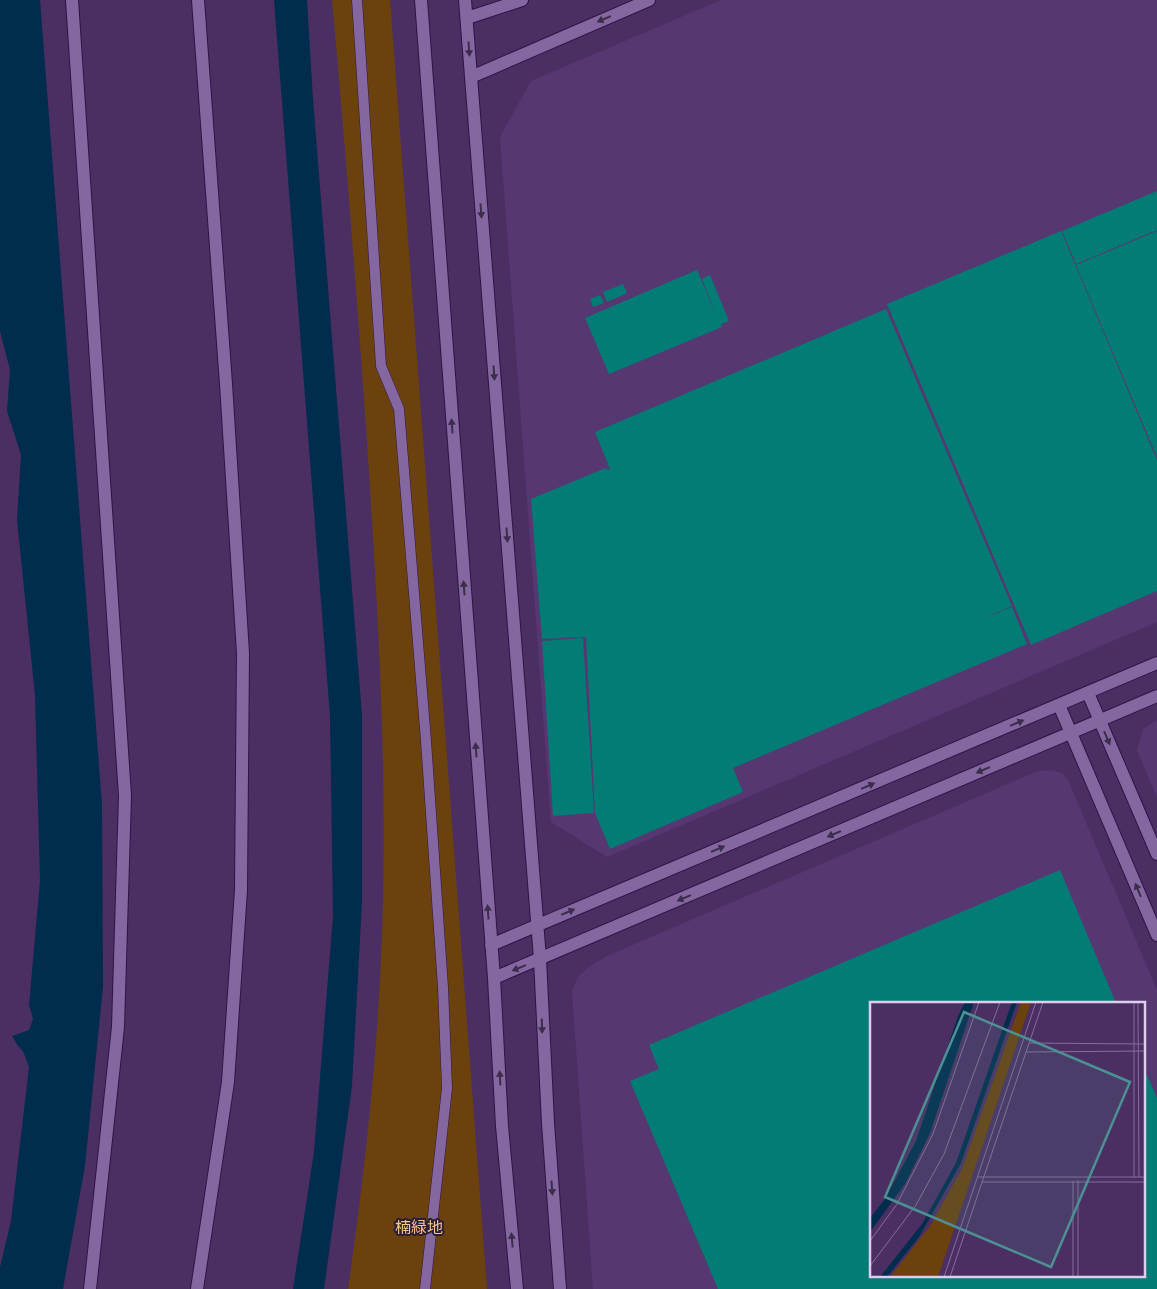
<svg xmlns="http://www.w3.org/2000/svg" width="1157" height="1289" viewBox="0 0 1157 1289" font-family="'Archivo Narrow','Noto Sans JP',sans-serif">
<rect width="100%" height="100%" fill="#4b2f63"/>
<!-- built -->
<path fill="#573772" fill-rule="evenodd" d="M721 0H1157V622L607 857 551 822 500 137 531 81Z
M1157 720V797L1137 750 1143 729Z
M1053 770 1062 773 1068 780 1157 990V1289H593L572 991 578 977 589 967 607 956 1038 771ZM871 1003H1143V1275H871Z"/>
<!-- green -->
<path fill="#6b420d" d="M332 0H390L487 1289H348C365 1171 378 1052 382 934 388 765 377 595 366 427 356 285 345 142 332 0Z"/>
<!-- water -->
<path fill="#002c4d" d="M0 0H40L102 804 103 987 85 1166 63 1289H0V1267L11 1221 29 1067 23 1051 18 1046 12 1036 29 1030 33 1019 29 1005 40 881 35 695 17 520 21 455 7 411 10 370 0 331Z
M274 0H307L313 99 362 715V902L352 1086 324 1289H293L314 1152 333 916 330 716Z"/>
<!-- building -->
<path fill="#037c75" d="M1157 191V230L1076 264 1062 231Z
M1061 231 1157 460V591L1031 645 887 304Z
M1157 231V457L1076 265Z
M697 270 716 315 702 279 710 275 729 321 721 324 722 327 609 374 585 318Z
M623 284 627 293 607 302 603 292Z
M600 295 604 303 593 307 590 299Z
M886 309 1012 606 980 620 1012 607 1027 644 733 768 743 792 610 849 595 813 586 637 542 639 531 499 606 468 607 470 610 469 595 432Z
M583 638 594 813 553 816 542 641Z
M1060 870 1116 1003H871V1275H1143V1066L1157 1098V1289H718L630 1081 659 1069 649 1045Z"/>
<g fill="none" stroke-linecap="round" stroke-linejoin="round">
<!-- service casing -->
<g stroke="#301446" stroke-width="11">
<path id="service" d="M357 0 381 366 399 409 426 741 443 987 447 1088 425 1289"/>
</g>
<!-- minor casing -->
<g stroke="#301446" stroke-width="14">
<path id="minor" d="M72 0 125 796 118 1027 90 1289
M197 1289 228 1082 241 890 243 653 226 384 198 0"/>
</g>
<!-- tertiary casing -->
<g stroke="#301446" stroke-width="14">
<path id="tertiary" d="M421 0 494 978 502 1126 517 1289
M465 0 540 959 548 1123 560 1289
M467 18 522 0
M471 77 649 0
M1088 693 1157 854
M1059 705 1157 935
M491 945 1157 663
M494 978 1157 696"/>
</g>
<!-- service -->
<use href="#service" stroke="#8467a0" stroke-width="10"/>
<!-- minor -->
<use href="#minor" stroke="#8467a0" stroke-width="12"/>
<!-- tertiary -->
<use href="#tertiary" stroke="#8467a0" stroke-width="12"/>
</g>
<!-- one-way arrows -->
<defs><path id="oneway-solid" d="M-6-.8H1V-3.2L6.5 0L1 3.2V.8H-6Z" transform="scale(1.25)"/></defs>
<g fill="#3c2d4b">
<use href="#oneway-solid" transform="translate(604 19) rotate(157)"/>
<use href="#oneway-solid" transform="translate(469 49) rotate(86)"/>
<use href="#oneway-solid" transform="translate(481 211) rotate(86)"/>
<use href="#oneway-solid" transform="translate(494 373) rotate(86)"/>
<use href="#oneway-solid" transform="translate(452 426) rotate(-94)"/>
<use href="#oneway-solid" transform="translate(507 535) rotate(86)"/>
<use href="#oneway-solid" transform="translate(464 588) rotate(-94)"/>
<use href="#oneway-solid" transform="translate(1017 723) rotate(-23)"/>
<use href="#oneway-solid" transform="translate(1107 738) rotate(67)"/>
<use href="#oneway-solid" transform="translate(476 750) rotate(-94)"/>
<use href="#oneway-solid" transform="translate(983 770) rotate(157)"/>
<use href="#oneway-solid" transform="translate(868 786) rotate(-23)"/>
<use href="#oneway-solid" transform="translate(834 834) rotate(157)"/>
<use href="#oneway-solid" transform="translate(718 849) rotate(-23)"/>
<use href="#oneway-solid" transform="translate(1138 890) rotate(-113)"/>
<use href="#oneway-solid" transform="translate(684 898) rotate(157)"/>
<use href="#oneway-solid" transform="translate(488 912) rotate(-94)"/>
<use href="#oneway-solid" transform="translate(568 912) rotate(-23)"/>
<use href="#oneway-solid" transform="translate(519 968) rotate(158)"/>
<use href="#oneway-solid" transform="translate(542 1026) rotate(88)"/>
<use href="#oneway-solid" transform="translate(500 1078) rotate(-93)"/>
<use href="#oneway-solid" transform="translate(552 1188) rotate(86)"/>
<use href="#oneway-solid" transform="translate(512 1240) rotate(-95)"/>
</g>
<g text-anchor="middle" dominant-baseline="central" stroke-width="4" stroke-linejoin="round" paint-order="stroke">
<!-- park labels -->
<g font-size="16" fill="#fac48d" stroke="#2a1e36">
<text x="419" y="1227">楠緑地</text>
</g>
</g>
<!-- overview -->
<g transform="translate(870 1002)">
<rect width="275" height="275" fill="#4b2f63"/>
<path d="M151 0H161L68 275H20L60 224 92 167Z" fill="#6b420d"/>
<path d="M95 0H104L60 131 35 182 0 230V216L15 197 46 139 88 14ZM142 0H147L91 161 49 235 17 275H10L52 222 86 161Z" fill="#002c4d"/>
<path fill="none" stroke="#856f9a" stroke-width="1" d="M264 0V175M268 0 269 175M160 41 275 42M157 50 275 49M107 175H275M208 178V275M203 179V275M112 180H275M0 239 27 202 63 132 109 0M0 264 46 203 74 152 130 0M74 275 166 0M80 275 173 0"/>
<path fill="#4d9094" fill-opacity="0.15" stroke="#4d9094" stroke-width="2.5" d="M94 10 260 80 181 265 15 195Z"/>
<rect width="275" height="275" fill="none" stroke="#ddceed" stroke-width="2.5"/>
</g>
</svg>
